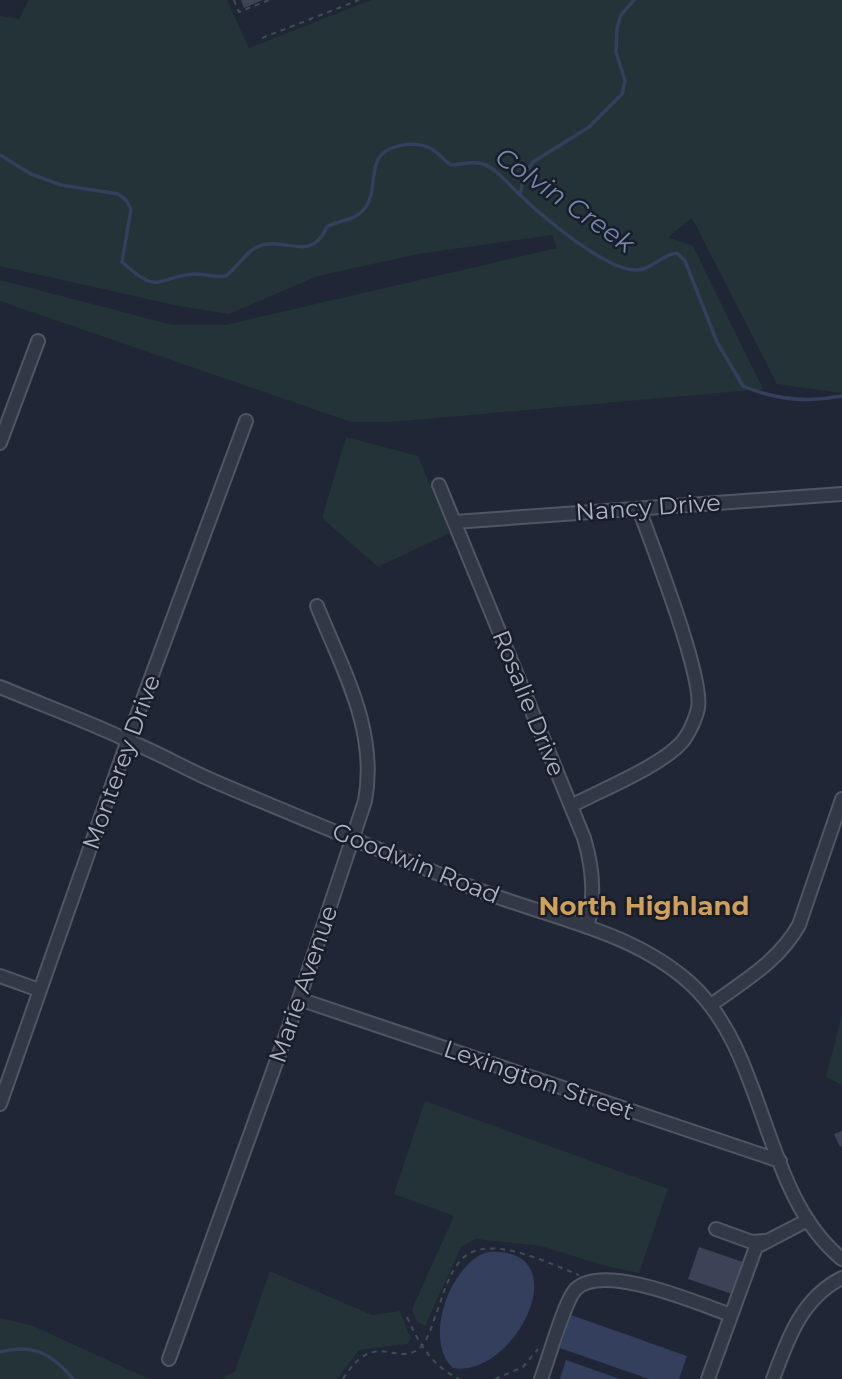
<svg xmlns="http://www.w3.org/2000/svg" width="842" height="1379" viewBox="0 0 842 1379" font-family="Montserrat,sans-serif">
<rect width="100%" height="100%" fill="#202635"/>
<!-- green -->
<path fill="#233337" d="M29 0H227L249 48 371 0H842V393L777 384 692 218 668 237 693 246 763 389 392 422H351L0 301V280L173 325H225L557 248 552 235 418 254 318 276 229 314 179 306 0 266V16L19 19Z
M346 437 418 456 450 533 378 567 322 518Z
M842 1014V1085L826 1077Z
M425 1101 668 1189 639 1273 602 1265 541 1246 476 1239 461 1247 425 1326 417 1322 412 1309 454 1216 394 1194Z
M270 1271 372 1315 400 1311 411 1339 407 1344 359 1350 337 1379H221L235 1371Z
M0 1318 31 1325 149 1379H0Z"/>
<!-- water -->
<path fill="#333f5d" d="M488 1252C581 1246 515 1379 453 1368 422 1340 451 1262 488 1252Z
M571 1315 687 1356 679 1379H649L560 1348Z
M566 1360 620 1379H560Z"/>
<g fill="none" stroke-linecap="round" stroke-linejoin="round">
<!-- stream -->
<path stroke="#333f5d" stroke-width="3.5" d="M0 155 31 174 61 185 118 194 126 200 131 209 122 262C160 296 154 278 193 274 204 273 215 278 226 276 238 267 246 251 259 246 286 236 310 264 327 227 340 219 354 222 365 208 375 195 371 177 377 162 384 144 414 141 430 148 438 152 443 160 451 165 461 165 472 160 483 164 496 168 509 185 520 195 542 216 607 272 638 270 653 269 662 254 677 253L685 261 717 342 743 386C776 400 807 403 842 396
M520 195 524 176 533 162 589 127 622 94 625 81 616 52 617 28 621 15 634 0
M0 1352C32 1343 53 1354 73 1379"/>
</g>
<!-- building -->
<path fill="#3c4356" d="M241 0H263L244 8Z
M842 1131V1146L840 1147 834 1134Z
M699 1247 743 1262 732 1294 688 1279Z"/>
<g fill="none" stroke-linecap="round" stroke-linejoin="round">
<!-- minor casing -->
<g stroke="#515564" stroke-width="16">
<path id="minor" d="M0 443 38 341
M439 485 584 838C593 868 596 897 587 927
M454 522 842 494
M0 687C43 705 87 721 129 741 156 752 181 766 207 778 294 816 383 851 471 887 544 917 631 929 691 984 768 1055 761 1193 842 1259
M571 806C601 790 661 766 682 742 689 734 696 718 698 708 704 677 652 545 639 509
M0 976 39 990
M299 999 780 1161
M711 1005C744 981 779 961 799 925L842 799
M0 1104 128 740 246 421
M716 1229 752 1242 764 1241
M169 1359 299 999 365 801C378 730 343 671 317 606
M541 1379C548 1361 565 1299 576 1289 604 1262 699 1304 731 1315
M708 1379 756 1247 808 1220
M773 1379C788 1338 802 1298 842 1278"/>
</g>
<!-- path -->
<path stroke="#3f4e54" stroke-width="2" stroke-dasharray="5 5" stroke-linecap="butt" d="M234 0 239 12 269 0
M262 38 359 0
M407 1317C419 1344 432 1366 459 1379
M343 1379C374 1329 395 1365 417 1350 428 1343 432 1324 437 1312 443 1295 449 1272 462 1259 488 1232 550 1264 579 1275
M495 1379 523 1367 538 1349"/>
<!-- minor -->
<use href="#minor" stroke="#333846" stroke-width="12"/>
</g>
<g text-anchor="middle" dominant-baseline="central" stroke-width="5" stroke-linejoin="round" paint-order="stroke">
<!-- street labels -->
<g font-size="24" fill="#adb2c3" stroke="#191d2a">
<text transform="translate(648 507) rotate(-4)">Nancy Drive</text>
<text transform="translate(529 703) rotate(68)">Rosalie Drive</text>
<text transform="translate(121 762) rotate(-70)">Monterey Drive</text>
<text transform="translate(416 863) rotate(22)">Goodwin Road</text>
<text transform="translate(303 984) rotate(-71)">Marie Avenue</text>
<text transform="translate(539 1080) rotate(19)">Lexington Street</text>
</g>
<!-- water labels -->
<g font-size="26" font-style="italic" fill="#7585ab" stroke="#191d2a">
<text transform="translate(565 200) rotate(35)">Colvin Creek</text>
</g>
<!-- neighbourhood labels -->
<g font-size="26" font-weight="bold" fill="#cf9f5c" stroke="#191d2a">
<text x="644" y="906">North Highland</text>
</g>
</g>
</svg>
